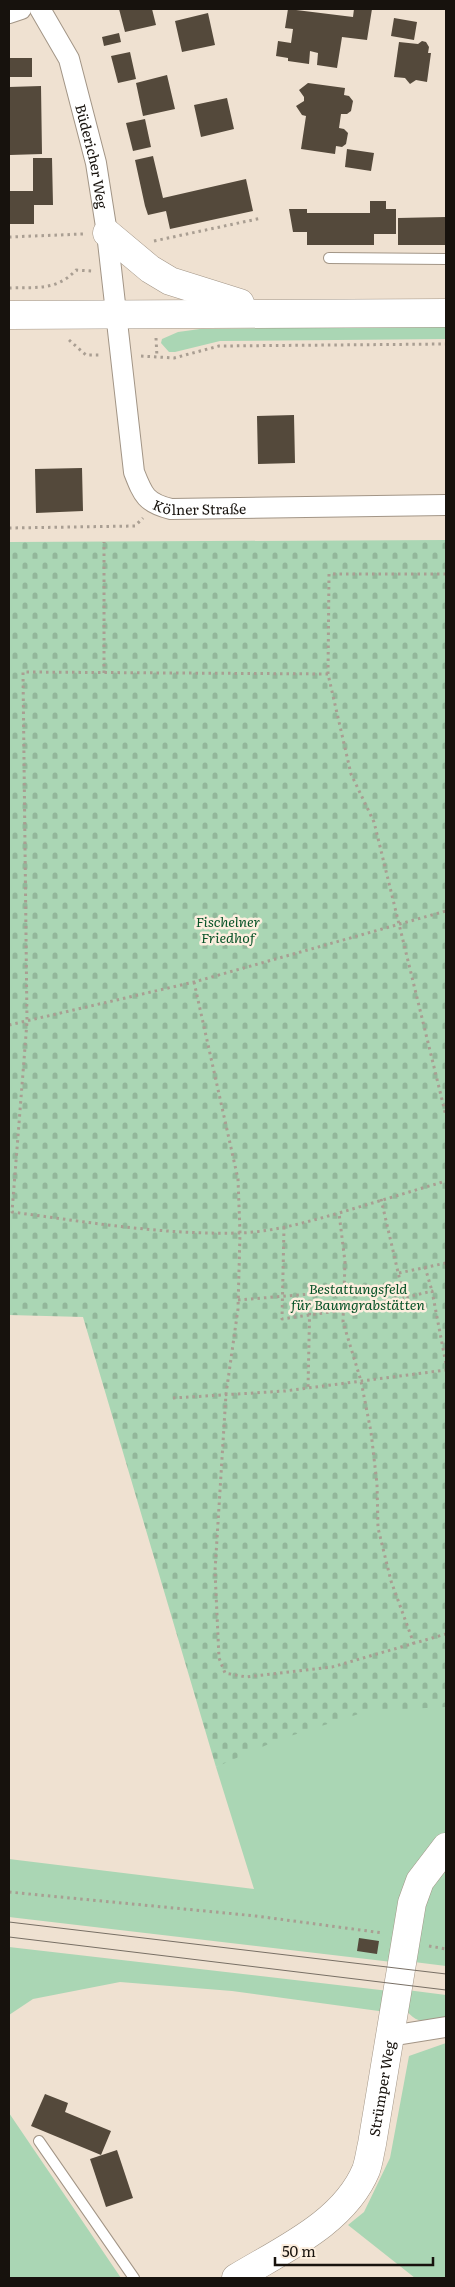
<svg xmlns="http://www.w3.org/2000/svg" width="455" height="2287" viewBox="0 0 455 2287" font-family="Literata,serif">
<defs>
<pattern id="cemetery-stones" width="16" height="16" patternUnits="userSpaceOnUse" patternTransform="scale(1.25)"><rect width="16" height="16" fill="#aad6b4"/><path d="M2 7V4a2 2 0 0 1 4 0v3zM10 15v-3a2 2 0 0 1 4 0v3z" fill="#92b79a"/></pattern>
</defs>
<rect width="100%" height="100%" fill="#efe1d1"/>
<!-- grass -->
<path fill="#aad6b4" d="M446 326V339L220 341 175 352H169L161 343 162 339 178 332 200 329Z
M446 1690V1835L392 1962 9 1917V1859L254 1889 216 1767 289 1724Z
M446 1864V1966L414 1962 423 1911 430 1887Z
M9 1947 389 1991 386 2012 232 1991 120 1982 33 1999 9 2015Z
M407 1990 446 1995V2020C426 2022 416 2025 404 2007Z
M446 2043V2278H415L348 2225 364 2212 390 2158 409 2056Z
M9 2113 121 2278H9Z"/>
<!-- cemetery -->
<path fill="url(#cemetery-stones)" d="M446 540V1707L368 1711 278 1740 216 1767 83 1317 9 1315V542Z"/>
<!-- building -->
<path fill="#54493b" d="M119 9H152L156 25 125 32Z
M288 9 353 17 354 9H372L367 40 342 37 337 68 317 65 318 53 310 51 309 64 288 61V58L276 56 278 41 291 43 293 29 285 28Z
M208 13 215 45 182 52 175 21Z
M394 18 417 22 414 40 391 36Z
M119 33 121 42 104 46 102 37Z
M422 41 426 42 429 47 428 53H431L427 82 416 80 410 84 405 78 394 77 399 42 418 44Z
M130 52 136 79 118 83 111 56Z
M9 58H32V77H9Z
M167 75 175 109 143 116 136 83Z
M308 83 345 88 344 95 349 96 353 101 351 111 347 114H341L339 128 344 129 348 133 346 144 342 147 336 146 335 154 301 149 306 116 302 115 296 106 304 101V97L299 90Z
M41 86 42 154 10 155 9 87Z
M227 98 234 129 201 137 194 105Z
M145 119 151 147 133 151 126 123Z
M347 149 374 153 371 171 345 167Z
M153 156 163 198 246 179 253 211 170 229 166 211 148 215 145 206 135 160Z
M33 158H52L53 205H34V224H9V191H33Z
M370 201H386V209H396V234H374V245H307V232H293L289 209H307V213H370Z
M446 217V245H398V218Z
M294 415 295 463 258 464 257 416Z
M82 468 83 511 36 513 35 469Z
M359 1938 379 1941 377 1954 357 1951Z
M45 2094 68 2103 65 2112 111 2131 101 2155 31 2126Z
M117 2150 133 2198 106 2207 90 2159Z"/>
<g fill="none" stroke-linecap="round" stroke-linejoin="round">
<!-- lane casing -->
<g stroke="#a29586" stroke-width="12">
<path id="lane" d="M329 258 446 259
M39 2141 134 2278"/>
</g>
<!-- street casing -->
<g stroke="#a29586" stroke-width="22">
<g id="street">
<path id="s1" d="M40 9 69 59 96 163 107 233 134 472C143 495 146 503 171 509L446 505"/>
<path d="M9 13 21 9"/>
<path d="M390 2036 446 2027"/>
</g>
</g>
<!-- secondary casing -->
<g stroke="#a29586" stroke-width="29">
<g id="secondary">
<path d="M107 233 150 269 170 281 240 303"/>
<path d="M9 315 446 313"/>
<path id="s2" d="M236 2278C282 2250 344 2223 366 2170 369 2162 370 2152 372 2144L412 1903 420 1881 446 1847"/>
</g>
</g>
<!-- path -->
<path stroke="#a99e92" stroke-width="3" stroke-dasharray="2.5 4" stroke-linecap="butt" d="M9 237 83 234
M154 241 262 218
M9 288C35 287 57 291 76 270L92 271
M156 338 157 357
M69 340 86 355H102
M141 356 174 358 219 346 446 344
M9 528 135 526 143 518
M446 574H329L328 674 351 774 374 822 446 1116
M104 673V542
M328 674 23 672 27 1022 12 1212C87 1222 163 1235 239 1233 273 1232 307 1222 339 1213
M194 982 238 1179 240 1233 238 1309 226 1394 215 1571 219 1658 225 1673 246 1677 332 1667 446 1634
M9 1025 194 982 446 911
M381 1199 404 1298 432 1291 446 1364
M284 1227 282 1319 344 1310 404 1298
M425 1267 432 1291
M399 1273 446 1263
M238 1300 310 1294 308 1388
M173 1398 285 1391 446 1370
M414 1644 391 1581 378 1528 377 1484 371 1432 361 1381 343 1322 345 1262 339 1213 446 1181
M9 1892 256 1916 383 1933
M429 1946 446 1949"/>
<!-- lane -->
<use href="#lane" stroke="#fff" stroke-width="10"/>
<!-- street -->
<use href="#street" stroke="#fff" stroke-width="20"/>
<!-- secondary -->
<use href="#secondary" stroke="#fff" stroke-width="28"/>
<!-- tram -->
<path stroke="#786f65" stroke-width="1" d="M9 1922 446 1974
M9 1937 446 1990"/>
</g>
<g text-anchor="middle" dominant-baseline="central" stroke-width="5" stroke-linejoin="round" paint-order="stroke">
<!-- street labels -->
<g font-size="14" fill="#17120d" stroke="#fceede">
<text stroke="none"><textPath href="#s1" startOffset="158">Büdericher Weg</textPath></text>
<text stroke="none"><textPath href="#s1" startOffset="561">Kölner Straße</textPath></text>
<text stroke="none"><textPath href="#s2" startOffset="255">Strümper Weg</textPath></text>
</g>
<!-- park labels -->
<g font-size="14" font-style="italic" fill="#075227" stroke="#fceede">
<text x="228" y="921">Fischelner<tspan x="228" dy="16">Friedhof</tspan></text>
<text x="358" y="1288">Bestattungsfeld<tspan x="358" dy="16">für Baumgrabstätten</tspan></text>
</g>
</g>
<!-- border -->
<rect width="455" height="2287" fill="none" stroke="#17120d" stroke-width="20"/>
<!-- scale -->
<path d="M275 2257v8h158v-8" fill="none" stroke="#17120d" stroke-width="2.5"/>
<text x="282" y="2257" font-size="15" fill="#17120d" stroke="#fceede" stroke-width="4" paint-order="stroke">50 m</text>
</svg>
